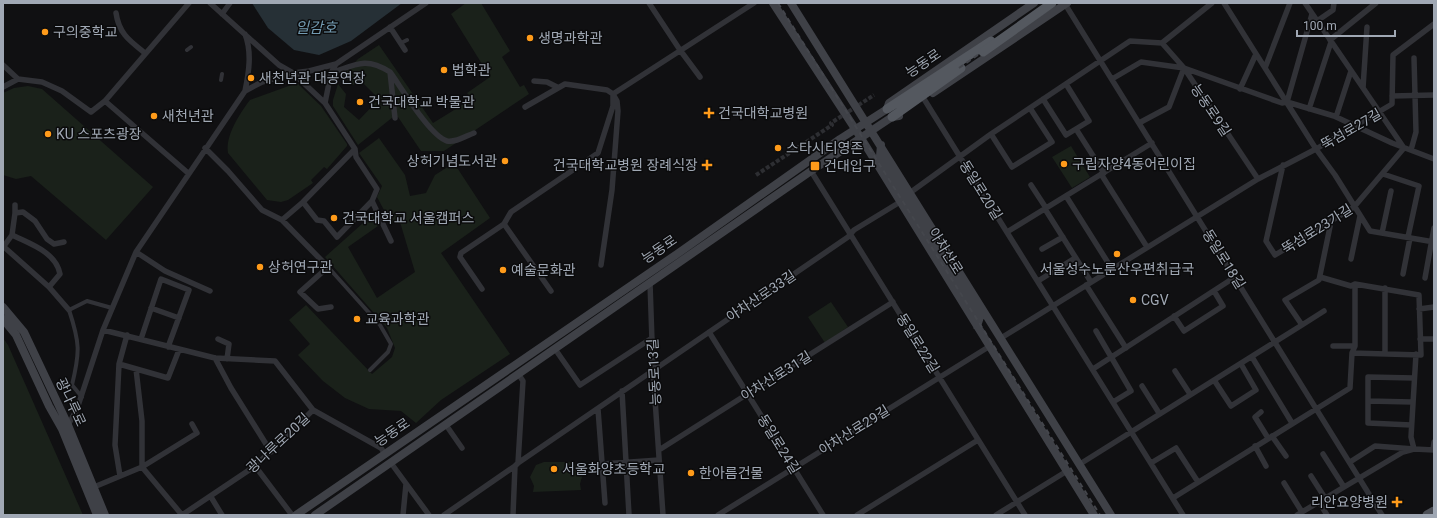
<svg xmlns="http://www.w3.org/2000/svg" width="1437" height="518" viewBox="0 0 1437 518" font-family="Roboto,'Noto Sans KR',sans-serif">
<rect width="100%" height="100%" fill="#101012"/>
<!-- green -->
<path fill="#1a211a" d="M466 3H481L510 51 502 57 520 87 524 85 529 94 444 151H421L398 117H393L358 145 333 106V100L338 84 346 94 344 107 359 120 379 99 362 82 352 85 343 75 358 59 379 45 433 123 472 99 467 93 490 77 451 14Z
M297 83 321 106 347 144V146L327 169 324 167 311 180 313 183 288 200 281 202 267 200 228 153C225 136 240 113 250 100Z
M28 86 42 89 153 187 106 240 31 176 16 179 3 175V93L14 88Z
M379 138 405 175 410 196 426 193 435 175 454 163 490 218 441 253 510 354 441 400 416 423 401 411 369 409 345 398 323 381 298 355 310 344 289 320 306 305 372 374 392 357 395 348 387 328 325 257 372 215 378 226 348 247 377 298 415 272 400 222 391 223 377 197 382 186 359 153Z
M1071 146 1090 177 1072 188 1052 157Z
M831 302 848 327 825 343 808 317Z
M3 338 8 345 83 515H3Z
M569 462 573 463 581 469 583 473 580 484 581 490 533 492 534 486 530 477 536 465 544 462Z"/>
<!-- water -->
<path fill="#263036" d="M252 3H402L351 41 319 55 294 50 268 28Z"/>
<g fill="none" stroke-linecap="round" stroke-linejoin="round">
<!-- pedestrian-tunnel -->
<path stroke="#2d2e32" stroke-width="4" stroke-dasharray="4 2" stroke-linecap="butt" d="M756 175 826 129 832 125 831 123 874 95"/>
<!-- pedestrian -->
<path stroke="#313237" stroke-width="4" d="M401 43 407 40
M187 50 191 47
M221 80 222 74
M328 267 380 325 391 344 388 352 370 370
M82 397 72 385C80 352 80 343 69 310L87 301 112 308"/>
<!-- minor -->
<path stroke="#313237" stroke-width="5.5" d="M210 3 279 65 293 73 262 82 245 91
M649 3 680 50 700 77
M1224 3 1316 149 1335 175 1370 231 1434 242
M1065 4 1382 515
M116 13C119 34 130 41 145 53
M222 14 230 3
M1317 21 1333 10 1334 3
M390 27 405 50
M1330 40 1376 3
M1162 43 1184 68 1258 179
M336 64 331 73C357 64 366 57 390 72
M3 65 18 79
M1265 68 1290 3
M293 73 309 71 336 64 426 3
M293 73 325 103 331 73
M1112 79 1141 62 1184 68 1282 103 1287 102 1334 116 1392 143 1434 159
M534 81 547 82 557 87
M3 87 18 79 42 82 62 91 91 112 105 101 189 3
M1363 88 1367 27
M1240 89 1256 54
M613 94 754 3
M1392 96 1434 95
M924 99 1183 515
M1043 99 1066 135 1089 121 1066 84
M105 101 188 173
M1287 102 1312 14
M325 103 355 149 303 202 317 220 324 221 337 237 372 201 377 189 356 157 355 149
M525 107 565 84 607 90 613 94 617 101 618 111 612 190 601 265
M1309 109 1331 42
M1336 117 1351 71
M395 118 390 72C401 87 430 136 447 141 455 143 466 136 474 133
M1139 123 1169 107 1184 68
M1076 129 1104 173
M991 134 1012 167 1052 142 1030 108
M205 148 228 171 262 210 282 220 328 267 300 292 318 309 331 307
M1411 150 1416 132 1414 58
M1283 165 1266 241 1275 255 1354 207 1404 148 1305 3
M811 171 1025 515
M1101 174 1147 247
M1383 174 1419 186 1408 237
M1031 185 1046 208
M911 192 991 134 1130 41 1162 43 1212 3
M1066 196 1112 269
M372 201 391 241
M15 205V213L23 212 35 221 47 239 54 244 64 242
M1045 209 1091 282
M282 220 303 202
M1007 232 1152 143
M1382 233 1391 191
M12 235C30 244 56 252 60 274L49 287
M3 246 49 287 69 310
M4 246 12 235 15 213
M1042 249 1063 237
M136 252 165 271 210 291
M1351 259 1360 216
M1403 274 1410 238
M1425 278 1434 228
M1038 281 1075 258
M650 283 653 370 663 515
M1086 285 1126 348
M1385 288V353
M482 289 460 257 461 253 504 224
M551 291 504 224 511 212 598 153 613 106V96
M151 308 179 318
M1419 309 1434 307
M1174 316 1184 331 1223 306 1214 291
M1302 325 1324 311
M103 330 215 358 275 361 313 410 381 448 385 454
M1096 331 1131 391 1113 402
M709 332 823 515
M1001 338 1258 179 1316 149 1392 104 1393 55 1434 24
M141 339 161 279 189 290 168 347
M218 339 229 344 227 359
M1420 339H1434
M1333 346H1355
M555 349 580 385 652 338
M1352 353 1421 355 1419 295 1355 284
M1252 357 1292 423
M215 358 231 388 271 452
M119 364 168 378 179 350
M136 369 142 421V467
M1093 369 1235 277
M1175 371 1190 394
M1214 380 1231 406 1256 390 1241 364
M1142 386 1159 413
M622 391 629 515
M1368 401 1412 402
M598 409 605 503
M1261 412 1255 417 1268 438
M68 425 77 409 103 330 136 252 245 91C249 72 252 52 245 34
M446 425 462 448
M1411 425 1368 423V377L1414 378
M1272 436 1286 456
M1255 446 1266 466
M659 450 893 302
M1433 450 1434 442
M1323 454 1344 487
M1350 462 1375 446 1414 449 1411 437 1416 354
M391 463 429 515
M518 463 848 237 854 230 900 202
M1151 463 1176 448 1198 482
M602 464 659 460
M1080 464 1302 325 1285 300 1319 280 1331 222
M255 466 292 515
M142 467 182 515
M120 476 115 445 119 364 127 335
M1311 476 1325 498
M1284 483 1302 512
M94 487 142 467 197 433 192 424
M211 497 222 515
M1173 498 1350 388 1352 353 1355 346V284L1351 286 1320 277
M1319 502 1327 515
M182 515 255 466 313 410
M403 515 406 484
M444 515 515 466
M513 515 515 466 518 463 523 381 519 375
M718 515 990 346
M857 515 978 440
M996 515 1067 471
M1297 515 1403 452 1414 449 1434 450"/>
<!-- secondary -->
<path stroke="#3f4147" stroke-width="8" d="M773 3 861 138 1094 515
M791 3 1111 515
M933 93 1067 3
M881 145 880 156 980 317 977 326
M3 307 24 332 68 425 105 515
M3 319 16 335 49 406 62 429 97 515
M296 515 677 254 840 139 887 109 889 103 1034 3
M315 515 811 171 892 117 899 116"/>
<!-- primary -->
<path stroke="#4c4f56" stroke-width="9" d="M1427 515 1434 511"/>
<!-- trunk -->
<path stroke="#54585f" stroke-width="9" d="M887 109 991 41
M892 117 961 68"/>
<!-- rail -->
<path stroke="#44464c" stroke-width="2" stroke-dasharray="5 4" stroke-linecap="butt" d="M778 3 1100 515
M959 68 1053 3"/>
<!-- trunk-bridge -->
<path stroke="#54585f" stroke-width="9" d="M983 52 1052 3"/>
</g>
<!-- markers -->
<g fill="#ff9b1a" stroke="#0b0b0c" stroke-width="1.5">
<circle cx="45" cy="32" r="4"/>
<circle cx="530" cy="38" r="4"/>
<circle cx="444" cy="70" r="4"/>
<circle cx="251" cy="78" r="4"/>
<circle cx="360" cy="102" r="4"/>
<path d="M707 107h4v4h4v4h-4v4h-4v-4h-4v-4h4z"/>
<circle cx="154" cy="116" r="4"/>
<circle cx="48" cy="134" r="4"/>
<circle cx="778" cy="148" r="4"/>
<circle cx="505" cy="161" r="4"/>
<circle cx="1064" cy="164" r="4"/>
<path d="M705 159h4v4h4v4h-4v4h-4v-4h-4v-4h4z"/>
<rect x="810" y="161" width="10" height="10" rx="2"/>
<circle cx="334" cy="218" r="4"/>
<circle cx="1117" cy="254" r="4"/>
<circle cx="260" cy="267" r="4"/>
<circle cx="503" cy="270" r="4"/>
<circle cx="1133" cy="300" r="4"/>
<circle cx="357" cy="319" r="4"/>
<circle cx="554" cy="469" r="4"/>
<circle cx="691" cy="473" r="4"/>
<path d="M1395 496h4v4h4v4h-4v4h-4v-4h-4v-4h4z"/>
</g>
<g text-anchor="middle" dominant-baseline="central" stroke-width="3" stroke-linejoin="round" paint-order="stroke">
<!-- poi labels -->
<g font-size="14" fill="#a0a8b4" stroke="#0b0b0c" text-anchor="start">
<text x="53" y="32">구의중학교</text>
<text x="538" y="38">생명과학관</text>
<text x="452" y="70">법학관</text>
<text x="259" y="78">새천년관 대공연장</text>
<text x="368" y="102">건국대학교 박물관</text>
<text x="718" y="113">건국대학교병원</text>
<text x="162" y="116">새천년관</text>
<text x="56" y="134">KU 스포츠광장</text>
<text x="786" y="148">스타시티영존</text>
<text x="497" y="161" text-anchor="end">상허기념도서관</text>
<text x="1072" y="164">구립자양4동어린이집</text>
<text x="698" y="165" text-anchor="end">건국대학교병원 장례식장</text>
<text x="824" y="166">건대입구</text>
<text x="342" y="218">건국대학교 서울캠퍼스</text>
<text x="268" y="267">상허연구관</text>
<text x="1117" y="269" text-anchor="middle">서울성수노룬산우편취급국</text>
<text x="511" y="270">예술문화관</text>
<text x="1141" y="300">CGV</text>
<text x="365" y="319">교육과학관</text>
<text x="562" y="469">서울화양초등학교</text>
<text x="699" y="473">한아름건물</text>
<text x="1388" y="502" text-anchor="end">리안요양병원</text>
</g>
<!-- street labels -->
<g font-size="14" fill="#a0a8b4" stroke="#0b0b0c">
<text transform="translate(923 63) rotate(-34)">능동로</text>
<text transform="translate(1211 110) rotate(56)">능동로9길</text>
<text transform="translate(1351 129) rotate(-30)">뚝섬로27길</text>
<text transform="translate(981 190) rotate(58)">동일로20길</text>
<text transform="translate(1317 229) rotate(-32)">뚝섬로23가길</text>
<text transform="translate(659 249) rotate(-34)">능동로</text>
<text transform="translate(946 251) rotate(58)">아차산로</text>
<text transform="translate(1224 259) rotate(58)">동일로18길</text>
<text transform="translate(761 296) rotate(-34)">아차산로33길</text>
<text transform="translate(918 343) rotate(58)">동일로22길</text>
<text transform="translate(654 372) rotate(-93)">능동로13길</text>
<text transform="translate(776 376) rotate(-32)">아차산로31길</text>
<text transform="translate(71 402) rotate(65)">광나루로</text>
<text transform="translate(854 430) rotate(-32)">아차산로29길</text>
<text transform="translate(392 432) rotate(-34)">능동로</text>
<text transform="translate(278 443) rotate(-43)">광나루로20길</text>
<text transform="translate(779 444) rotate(58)">동일로24길</text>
</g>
<!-- water labels -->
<g font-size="15" font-style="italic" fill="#739bb2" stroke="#0b0b0c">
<text x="316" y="28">일감호</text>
</g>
</g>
<!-- border -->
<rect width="1437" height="518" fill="none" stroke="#a0a8b4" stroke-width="8"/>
<!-- scale -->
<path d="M1297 30v6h98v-6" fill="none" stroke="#a0a8b4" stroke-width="2"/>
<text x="1303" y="30" font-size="12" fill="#a0a8b4" stroke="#0b0b0c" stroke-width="3" paint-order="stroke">100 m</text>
</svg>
